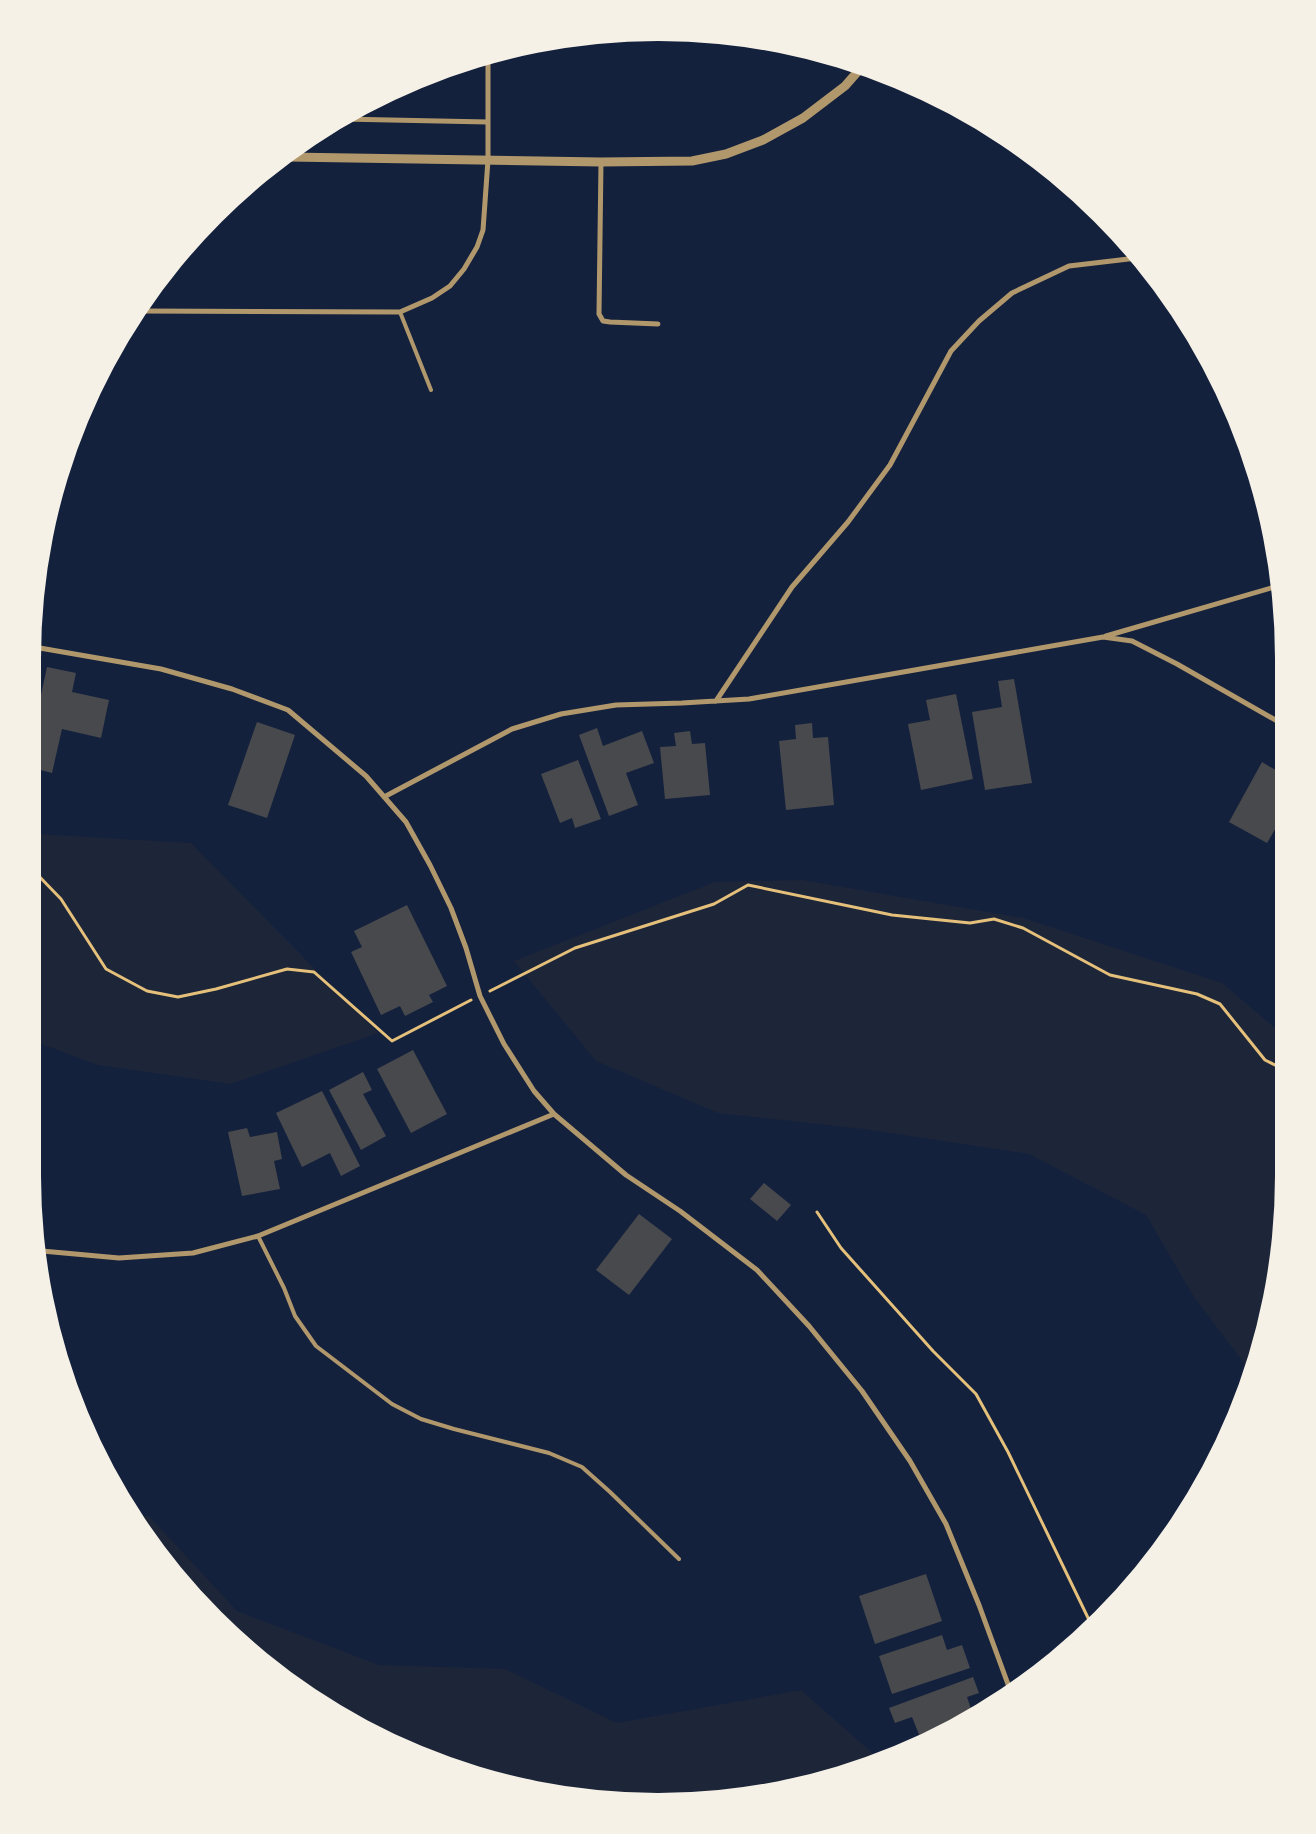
<svg xmlns="http://www.w3.org/2000/svg" width="1316" height="1834" viewBox="0 0 1316 1834" font-family="Quicksand,sans-serif">
<rect width="100%" height="100%" fill="#14213d"/>
<!-- green -->
<path fill="#1d2539" d="M33 832 35 834 191 843 378 1033 231 1084 98 1065 33 1041Z
M802 880 1023 918 1222 983 1281 1033 1282 1217 1262 1338 1250 1371 1194 1297 1146 1215 1029 1154 864 1129 718 1113 596 1061 514 961 715 882Z
M134 1516H149L237 1611 379 1665 505 1669 617 1723 801 1690 878 1758 820 1780 740 1796H576L496 1780 382 1737 245 1646 138 1523Z"/>
<!-- building -->
<path fill="#48494c" d="M47 667 76 673 72 692 109 700 101 738 62 729 52 773 33 768V732Z
M1014 679 1032 783 985 790 972 712 1002 707 998 681Z
M956 694 973 779 921 790 908 724 930 720 926 700Z
M257 722 295 735 267 818 228 805Z
M812 723 813 738 828 737 834 805 786 810 779 741 796 739 795 725Z
M597 728 603 746 642 731 654 763 626 773 638 805 609 816 579 735Z
M690 731 692 744 705 743 710 795 665 799 660 747 676 746 674 733Z
M578 760 601 819 575 828 572 818 560 823 541 774Z
M1262 762 1279 772 1280 821 1267 843 1229 822Z
M407 905 447 986 429 995 433 1002 405 1016 400 1006 381 1015 351 952 362 947 354 931Z
M413 1050 447 1114 411 1133 377 1069Z
M363 1072 372 1090 363 1094 386 1136 361 1150 329 1090Z
M322 1091 360 1166 341 1176 330 1153 302 1167 276 1113Z
M247 1128 250 1137 277 1132 282 1159 274 1161 280 1189 242 1196 228 1132Z
M764 1183 791 1205 777 1221 750 1199Z
M639 1214 672 1239 629 1295 596 1270Z
M926 1574 942 1621 875 1644 859 1596Z
M942 1635 947 1650 962 1645 970 1668 892 1694 879 1656Z
M973 1677 979 1693 967 1697 972 1712 952 1726 920 1737 912 1717 895 1723 889 1708Z"/>
<g fill="none" stroke-linecap="round" stroke-linejoin="round">
<!-- path -->
<path stroke="#e5c07b" stroke-width="3" d="M33 870 61 899 106 969 147 991 178 997 216 989 287 969 314 972 392 1041 471 1000
M490 991 575 948 714 904 748 885 892 915 970 923 994 919 1023 928 1110 975 1197 994 1220 1004 1265 1060 1281 1068
M817 1212 841 1248 933 1351 976 1394 1008 1452 1091 1624"/>
<!-- service -->
<path stroke="#b1986c" stroke-width="4" d="M400 312 431 390
M258 1236 284 1288 295 1316 316 1346 392 1404 421 1419 454 1429 549 1453 582 1467 610 1492 679 1559"/>
<!-- minor -->
<path stroke="#b1986c" stroke-width="5" d="M341 119 488 122
M601 162 599 314 603 321 610 322 658 324
M141 311 400 312 432 298 450 286 464 269 477 247 483 230 488 160V58
M1106 636 1278 586
M34 647 161 669 232 689 288 710 366 776 406 822 430 865 451 908 466 948 480 996 504 1044 534 1091 554 1114 626 1175 680 1211 757 1270 809 1326 862 1391 910 1461 946 1524 979 1605 1009 1687
M716 701 792 587 848 522 890 465 951 351 979 321 1012 293 1069 266 1137 258
M384 797 512 729 561 714 616 705 682 703 749 699 1103 637 1132 641 1177 664 1279 722
M42 1251 119 1258 193 1253 258 1236 554 1114"/>
<!-- tertiary -->
<path stroke="#b1986c" stroke-width="9" d="M288 157 601 162 692 161 726 154 763 140 803 118 845 86 860 69"/>
</g>
<!-- crop -->
<path d="M0 0H1316V1834H0ZM658 41H658A617 617 0 0 1 1275 658V1176A617 617 0 0 1 658 1793H658A617 617 0 0 1 41 1176V658A617 617 0 0 1 658 41Z" fill="#f6f1e7" fill-rule="evenodd"/>
</svg>
